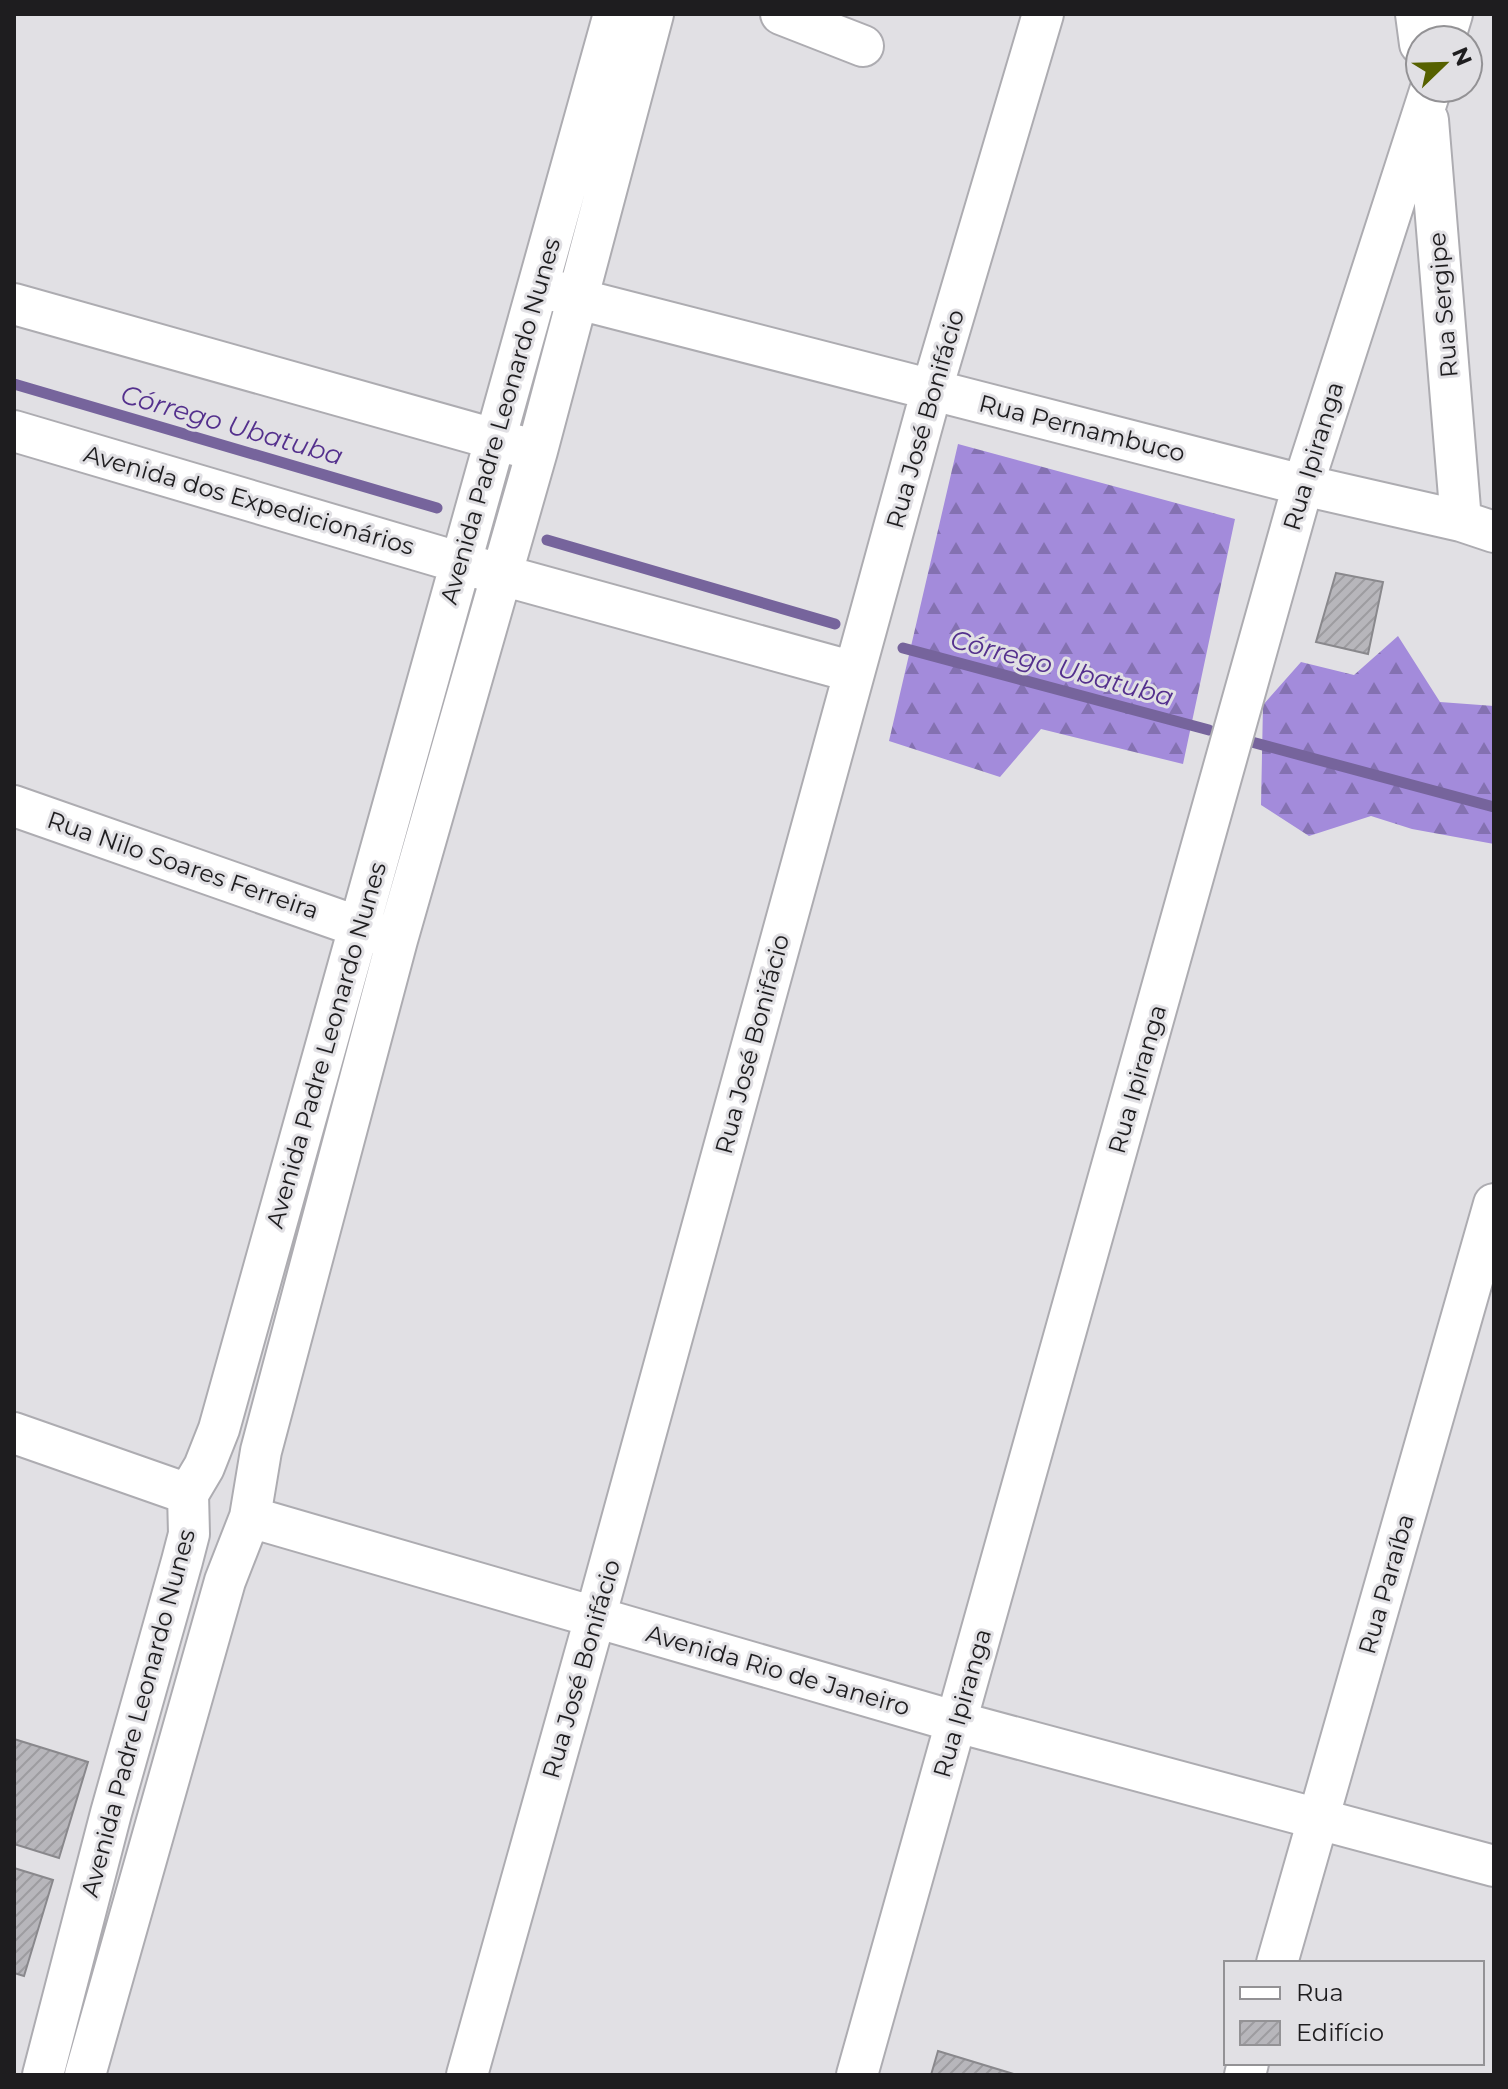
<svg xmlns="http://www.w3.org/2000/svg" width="1508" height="2089" viewBox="0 0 1508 2089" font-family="Montserrat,sans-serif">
<defs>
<pattern id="forest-firs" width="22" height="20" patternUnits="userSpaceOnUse" patternTransform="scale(2)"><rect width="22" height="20" fill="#a38bdb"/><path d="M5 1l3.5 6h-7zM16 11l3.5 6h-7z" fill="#8471b1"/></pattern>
<pattern id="building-hatch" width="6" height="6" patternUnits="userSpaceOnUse" patternTransform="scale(2)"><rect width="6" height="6" fill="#b7b6bb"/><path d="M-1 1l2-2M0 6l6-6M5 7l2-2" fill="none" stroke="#9d9ca0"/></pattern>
</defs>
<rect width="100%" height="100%" fill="#e1e0e4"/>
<!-- forest -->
<path fill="url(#forest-firs)" d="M958 444 1235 519 1183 764 1041 729 1000 777 889 741Z
M1398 636 1440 702 1494 706V844L1412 829 1371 816 1309 836 1261 805 1263 705 1301 662 1354 675Z"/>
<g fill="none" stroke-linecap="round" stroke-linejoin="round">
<!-- stream -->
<path stroke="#76649c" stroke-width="11" d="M14 384 437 508
M547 540 835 624
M903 648 1209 730
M1248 741 1494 807"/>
</g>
<!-- building -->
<path fill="url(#building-hatch)" stroke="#89888c" stroke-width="2" d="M1336 573 1383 582 1368 654 1316 642Z
M14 1739 88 1762 59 1858 14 1844Z
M14 1868 53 1880 24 1976 14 1973Z
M938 2051 1017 2075H931Z"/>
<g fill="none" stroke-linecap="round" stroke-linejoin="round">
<!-- minor casing -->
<g stroke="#adacb1" stroke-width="44">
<path id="minor" d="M781 14 863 46
M1416 14 1420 44
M1444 40 1452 14
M1428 120 1461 521
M553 290 578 299 1303 485 1461 521 1494 532
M14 304 519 446
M14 431 502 575 854 672
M14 806 385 936
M14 1433 188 1494
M250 1517 957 1722 1494 1866
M1277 1963 1494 1204
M43 2075 111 1813 182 1561 189 1534 188 1494 204 1467 219 1429 614 14
M85 2075 225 1581 250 1517 261 1451 397 940 537 451 653 14
M467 2075 595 1618 932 389 1043 14
M857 2075 1303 485 1431 88
M1245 2075 1248 2063"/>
</g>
<!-- minor -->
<use href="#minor" stroke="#fff" stroke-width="40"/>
</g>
<g text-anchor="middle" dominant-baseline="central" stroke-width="6" stroke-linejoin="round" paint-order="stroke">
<!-- street labels -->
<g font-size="24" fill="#1e1d1f" stroke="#e1e0e4">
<text transform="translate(1443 305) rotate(-95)">Rua Sergipe</text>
<text transform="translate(925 419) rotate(-74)">Rua José Bonifácio</text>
<text transform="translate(500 421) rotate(-74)">Avenida Padre Leonardo Nunes</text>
<text transform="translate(1082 428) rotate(14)">Rua Pernambuco</text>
<text transform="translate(1313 456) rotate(-73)">Rua Ipiranga</text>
<text transform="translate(249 500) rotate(16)">Avenida dos Expedicionários</text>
<text transform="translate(183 865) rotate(19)">Rua Nilo Soares Ferreira</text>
<text transform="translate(752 1044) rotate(-75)">Rua José Bonifácio</text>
<text transform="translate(326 1045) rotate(-74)">Avenida Padre Leonardo Nunes</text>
<text transform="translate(1137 1079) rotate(-74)">Rua Ipiranga</text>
<text transform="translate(1386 1584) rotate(-74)">Rua Paraíba</text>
<text transform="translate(581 1669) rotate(-74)">Rua José Bonifácio</text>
<text transform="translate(778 1670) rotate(16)">Avenida Rio de Janeiro</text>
<text transform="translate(962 1703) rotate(-74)">Rua Ipiranga</text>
<text transform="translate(138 1713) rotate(-75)">Avenida Padre Leonardo Nunes</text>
</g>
<!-- water labels -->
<g font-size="26" font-style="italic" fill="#54308d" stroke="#e1e0e4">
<text transform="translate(232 425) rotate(16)">Córrego Ubatuba</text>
<text transform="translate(1062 668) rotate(15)">Córrego Ubatuba</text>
</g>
</g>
<!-- border -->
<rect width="1508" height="2089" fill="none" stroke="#1e1d1f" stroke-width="32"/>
<!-- legend -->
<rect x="1224" y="1961" width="260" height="104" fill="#e1e0e4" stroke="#939295" stroke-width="2"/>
<rect x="1240" y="1987" width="40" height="12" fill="#ffffff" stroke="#939295" stroke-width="2"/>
<text x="1296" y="2001" font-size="24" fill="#1e1d1f">Rua</text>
<rect x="1240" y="2021" width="40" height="24" fill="url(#building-hatch)" stroke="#939295" stroke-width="2"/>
<text x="1296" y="2041" font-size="24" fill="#1e1d1f">Edifício</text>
<!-- north arrow -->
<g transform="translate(1444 64) rotate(67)"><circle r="38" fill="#e1e0e4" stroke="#939295" stroke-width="2"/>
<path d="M0-6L14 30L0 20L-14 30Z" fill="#566100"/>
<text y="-12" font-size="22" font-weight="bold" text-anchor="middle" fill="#1e1d1f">N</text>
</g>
</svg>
